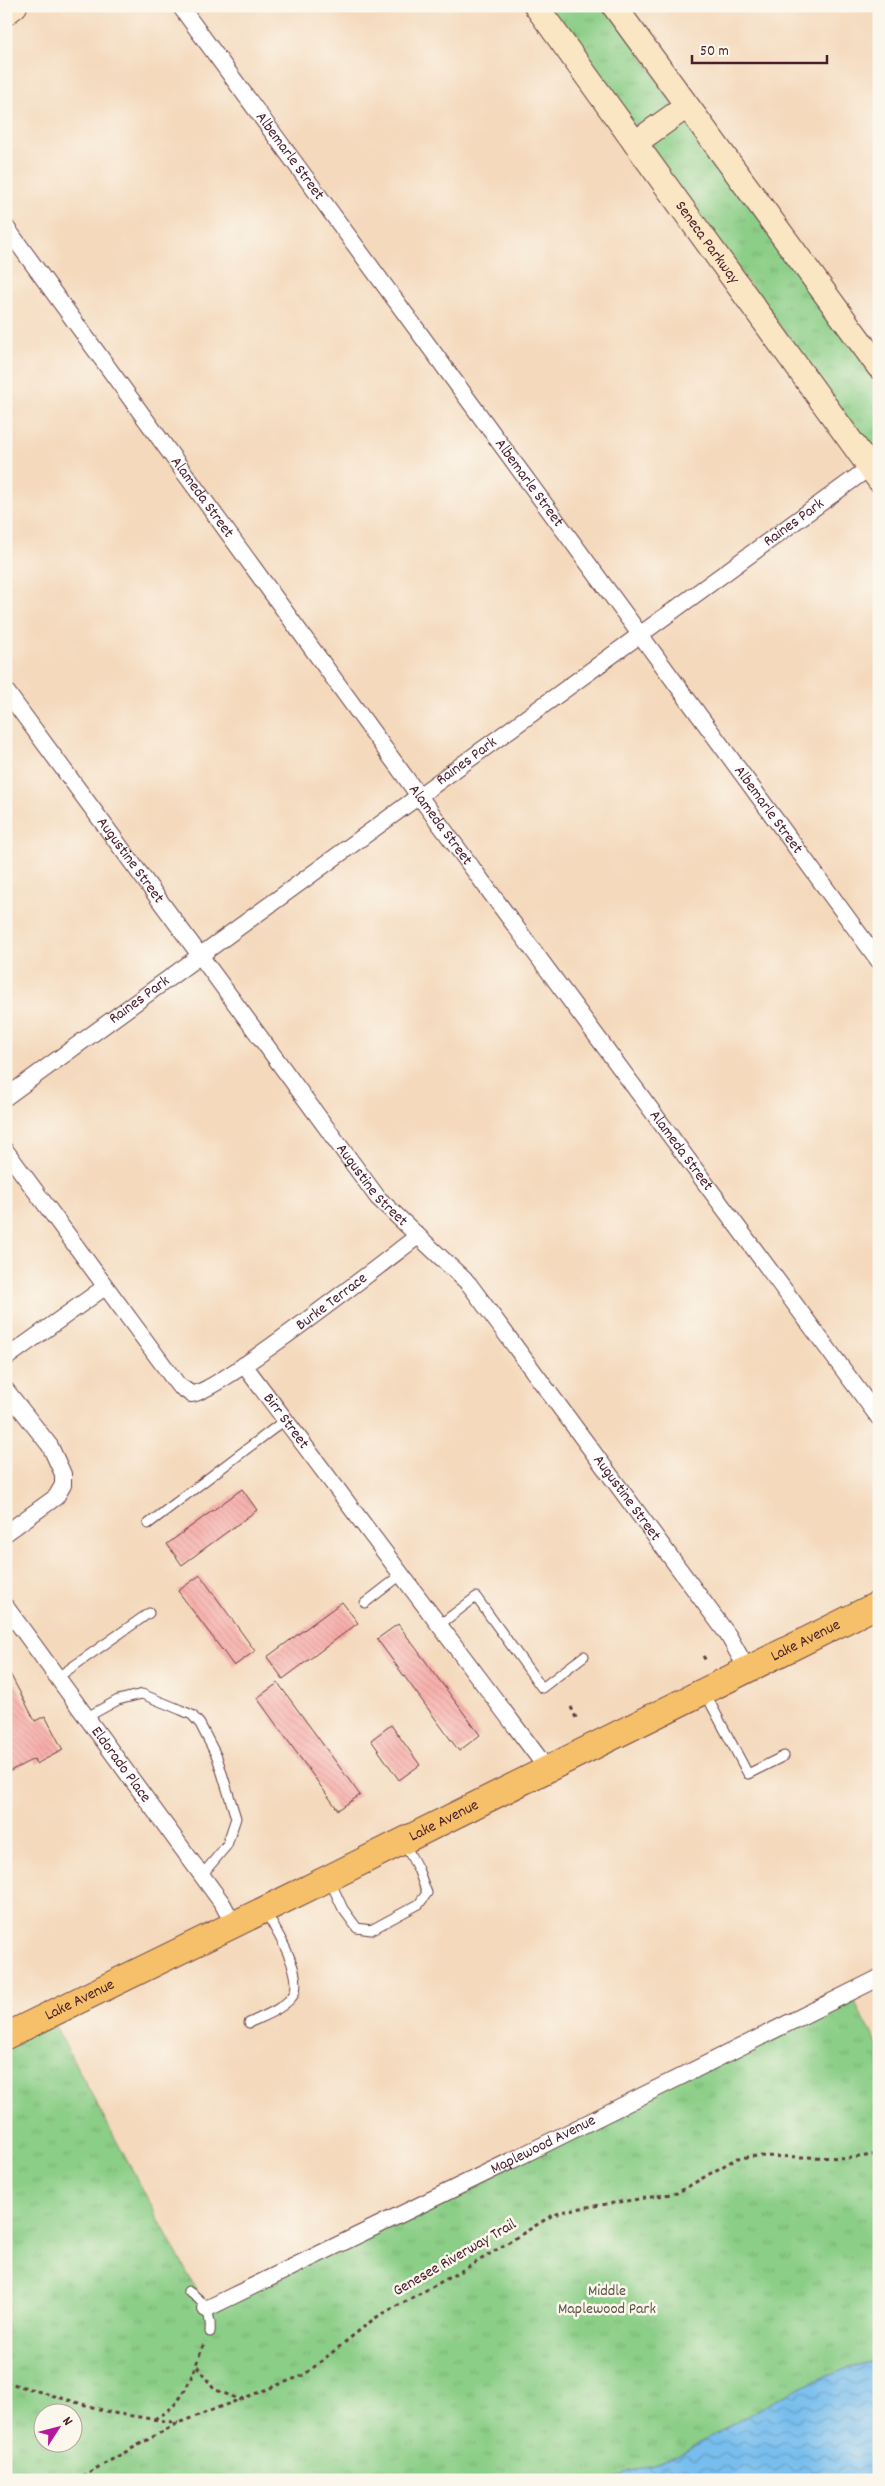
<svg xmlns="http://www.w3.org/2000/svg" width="885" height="2486" viewBox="0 0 885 2486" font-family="Dekko,sans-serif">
<defs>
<pattern id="park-tufts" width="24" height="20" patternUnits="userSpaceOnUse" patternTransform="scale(1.25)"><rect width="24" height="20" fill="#8bce87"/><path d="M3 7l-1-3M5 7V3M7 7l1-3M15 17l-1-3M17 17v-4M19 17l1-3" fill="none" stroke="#79b075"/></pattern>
<pattern id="water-waves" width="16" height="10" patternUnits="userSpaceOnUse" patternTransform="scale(1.25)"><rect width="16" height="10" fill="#77beee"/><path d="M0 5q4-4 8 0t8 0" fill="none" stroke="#649ac1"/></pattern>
<pattern id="building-back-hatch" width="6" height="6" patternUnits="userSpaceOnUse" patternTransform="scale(1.25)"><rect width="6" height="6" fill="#f8ada9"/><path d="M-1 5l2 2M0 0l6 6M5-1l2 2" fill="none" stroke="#d69492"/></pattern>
</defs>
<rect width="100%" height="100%" fill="#fbf7ec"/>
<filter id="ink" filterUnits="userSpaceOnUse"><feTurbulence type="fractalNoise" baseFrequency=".02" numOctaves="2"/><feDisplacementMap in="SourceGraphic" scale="10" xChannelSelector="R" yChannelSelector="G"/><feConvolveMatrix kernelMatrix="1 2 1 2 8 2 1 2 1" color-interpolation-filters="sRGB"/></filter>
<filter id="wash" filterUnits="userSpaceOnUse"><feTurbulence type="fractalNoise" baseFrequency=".0096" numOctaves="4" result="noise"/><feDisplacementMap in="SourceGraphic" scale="20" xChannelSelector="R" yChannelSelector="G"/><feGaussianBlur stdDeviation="1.12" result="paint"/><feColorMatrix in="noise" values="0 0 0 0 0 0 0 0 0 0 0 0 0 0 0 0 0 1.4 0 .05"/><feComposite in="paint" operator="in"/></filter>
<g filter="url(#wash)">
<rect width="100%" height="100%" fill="#f4d9bc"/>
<!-- park -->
<path fill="url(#park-tufts)" stroke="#6a7659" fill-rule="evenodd" d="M546 6H605L879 381V462Z
M850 1993 879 2047V2359C802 2379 745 2419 677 2455 657 2466 631 2470 609 2480H6V2036L49 2015 206 2308ZM42 2414H72V2444H42Z"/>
<!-- water -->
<path fill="url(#water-waves)" stroke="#606e8c" d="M879 2359V2480H609C631 2470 657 2466 677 2455 745 2419 802 2379 879 2359Z"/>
<g id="blocks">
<!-- building -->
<path fill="url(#building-back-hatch)" d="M242 1489 257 1510 182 1565 167 1544Z
M200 1575 255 1651 234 1666 178 1591Z
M342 1602 358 1623 283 1679 267 1657Z
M398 1624 480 1735 459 1751 377 1639Z
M6 1666 35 1721 45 1716 63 1750 36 1764 34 1759 6 1773Z
M278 1683 360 1795 338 1810 257 1698Z
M391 1725 420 1765 399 1780 371 1740Z"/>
</g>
</g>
<g filter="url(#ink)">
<use href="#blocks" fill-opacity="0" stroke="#643b41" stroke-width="1"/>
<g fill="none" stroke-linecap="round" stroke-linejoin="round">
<!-- lane casing -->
<g stroke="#643b41" stroke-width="11">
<path id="lane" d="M148 1524 285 1420
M365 1603 401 1575
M438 1626 476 1597 542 1688 584 1656
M58 1677 149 1613
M705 1693 748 1774 784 1756
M87 1717 118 1700 142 1694 181 1710 192 1715 200 1724 217 1757 236 1818 227 1845 202 1875
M330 1881 343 1909 357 1928 371 1930 419 1904 427 1893 418 1869 404 1843
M249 2023C263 2016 281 2010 292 1997 307 1978 275 1929 265 1911
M188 2291C203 2300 212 2314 210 2332"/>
</g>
<!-- street casing -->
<g stroke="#643b41" stroke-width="18">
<g id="street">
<path id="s1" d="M180 6 879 961"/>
<path id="s2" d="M6 227 419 796 879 1418"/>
<path id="s3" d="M6 691 378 1198 469 1284 728 1635 747 1669"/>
<path id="s4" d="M6 1097 877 462"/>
<path id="s5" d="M6 1151 178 1385 191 1394C216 1394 386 1260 418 1236"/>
<path d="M6 1358 105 1287"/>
<path id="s6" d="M244 1365 548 1770"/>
<path d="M6 1390 50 1446 63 1474V1485L56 1497 6 1533"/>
<path id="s7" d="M6 1607 222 1903 233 1923"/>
<path id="s8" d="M206 2309 525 2154 879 1978"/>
</g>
</g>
<!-- secondary casing -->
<g stroke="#643b41" stroke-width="26">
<g id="secondary">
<path id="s9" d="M536 6 879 480"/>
<path d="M614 6 879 367"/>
<path d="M6 13 15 6"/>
<path d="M635 143 687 106"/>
</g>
</g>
<!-- primary casing -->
<g stroke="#643b41" stroke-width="28">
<g id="primary">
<path id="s10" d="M6 2036 329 1878 879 1604"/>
</g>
</g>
<!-- path -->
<path stroke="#643b41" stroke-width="3" stroke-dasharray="4 4" stroke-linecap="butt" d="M703 1656 707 1662
M571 1707 577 1720
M197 2366 214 2389 241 2400
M6 2382 113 2413 178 2423
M154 2419C188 2404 192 2371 205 2341
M75 2480 178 2423 304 2375 375 2318 472 2265 551 2216 569 2210 677 2193 737 2158 758 2156 852 2158 879 2154"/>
<!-- lane -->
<use href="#lane" stroke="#fff" stroke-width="9"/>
<!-- street -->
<use href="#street" stroke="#fff" stroke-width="16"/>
<!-- secondary -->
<use href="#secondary" stroke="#fbe6c4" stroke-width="24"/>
<!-- primary -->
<use href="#primary" stroke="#f6c06b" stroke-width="26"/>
</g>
</g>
<g text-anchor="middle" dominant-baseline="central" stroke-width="5" stroke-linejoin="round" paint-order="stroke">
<!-- street labels -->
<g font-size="16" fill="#4a1f2b" stroke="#fbf7ec">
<text stroke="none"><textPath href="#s1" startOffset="186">Albemarle Street</textPath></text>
<text stroke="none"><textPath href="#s9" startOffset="292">Seneca Parkway</textPath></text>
<text stroke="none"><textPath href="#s1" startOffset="591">Albemarle Street</textPath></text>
<text stroke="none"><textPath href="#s2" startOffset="334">Alameda Street</textPath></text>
<text stroke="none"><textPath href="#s4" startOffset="975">Raines Park</textPath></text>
<text stroke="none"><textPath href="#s4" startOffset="570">Raines Park</textPath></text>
<text stroke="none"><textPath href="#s1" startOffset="996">Albemarle Street</textPath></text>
<text stroke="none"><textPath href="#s2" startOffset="739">Alameda Street</textPath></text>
<text stroke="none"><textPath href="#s3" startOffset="210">Augustine Street</textPath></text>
<text stroke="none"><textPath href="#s4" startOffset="165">Raines Park</textPath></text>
<text stroke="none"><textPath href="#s2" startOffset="1144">Alameda Street</textPath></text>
<text stroke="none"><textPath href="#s3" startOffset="615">Augustine Street</textPath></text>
<text stroke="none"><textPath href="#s5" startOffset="475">Burke Terrace</textPath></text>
<text stroke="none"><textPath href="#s6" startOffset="70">Birr Street</textPath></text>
<text stroke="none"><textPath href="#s3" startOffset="1020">Augustine Street</textPath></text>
<text stroke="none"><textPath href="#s10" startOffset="892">Lake Avenue</textPath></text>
<text stroke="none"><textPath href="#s7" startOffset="195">Eldorado Place</textPath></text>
<text stroke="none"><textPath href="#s10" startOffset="488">Lake Avenue</textPath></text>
<text stroke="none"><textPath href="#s10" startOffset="82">Lake Avenue</textPath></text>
<text stroke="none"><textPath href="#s8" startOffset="375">Maplewood Avenue</textPath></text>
<text transform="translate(455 2258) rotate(-30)">Genesee Riverway Trail</text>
</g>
<!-- park labels -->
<g font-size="16" fill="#5e5447" stroke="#fbf7ec">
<text x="607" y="2291">Middle<tspan x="607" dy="18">Maplewood Park</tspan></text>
</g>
</g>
<!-- margin -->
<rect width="885" height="2486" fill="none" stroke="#fbf7ec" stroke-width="25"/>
<!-- north arrow -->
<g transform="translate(58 2428) rotate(54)"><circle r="24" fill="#fbf7ec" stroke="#b4a19f"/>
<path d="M0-4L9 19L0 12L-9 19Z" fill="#b5179e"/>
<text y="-8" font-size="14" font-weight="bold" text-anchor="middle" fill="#4a1f2b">N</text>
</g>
<!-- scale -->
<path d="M692 55v8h135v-8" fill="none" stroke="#4a1f2b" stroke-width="2.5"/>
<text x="700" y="55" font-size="15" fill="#4a1f2b" stroke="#fbf7ec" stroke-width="4" paint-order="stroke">50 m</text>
</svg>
